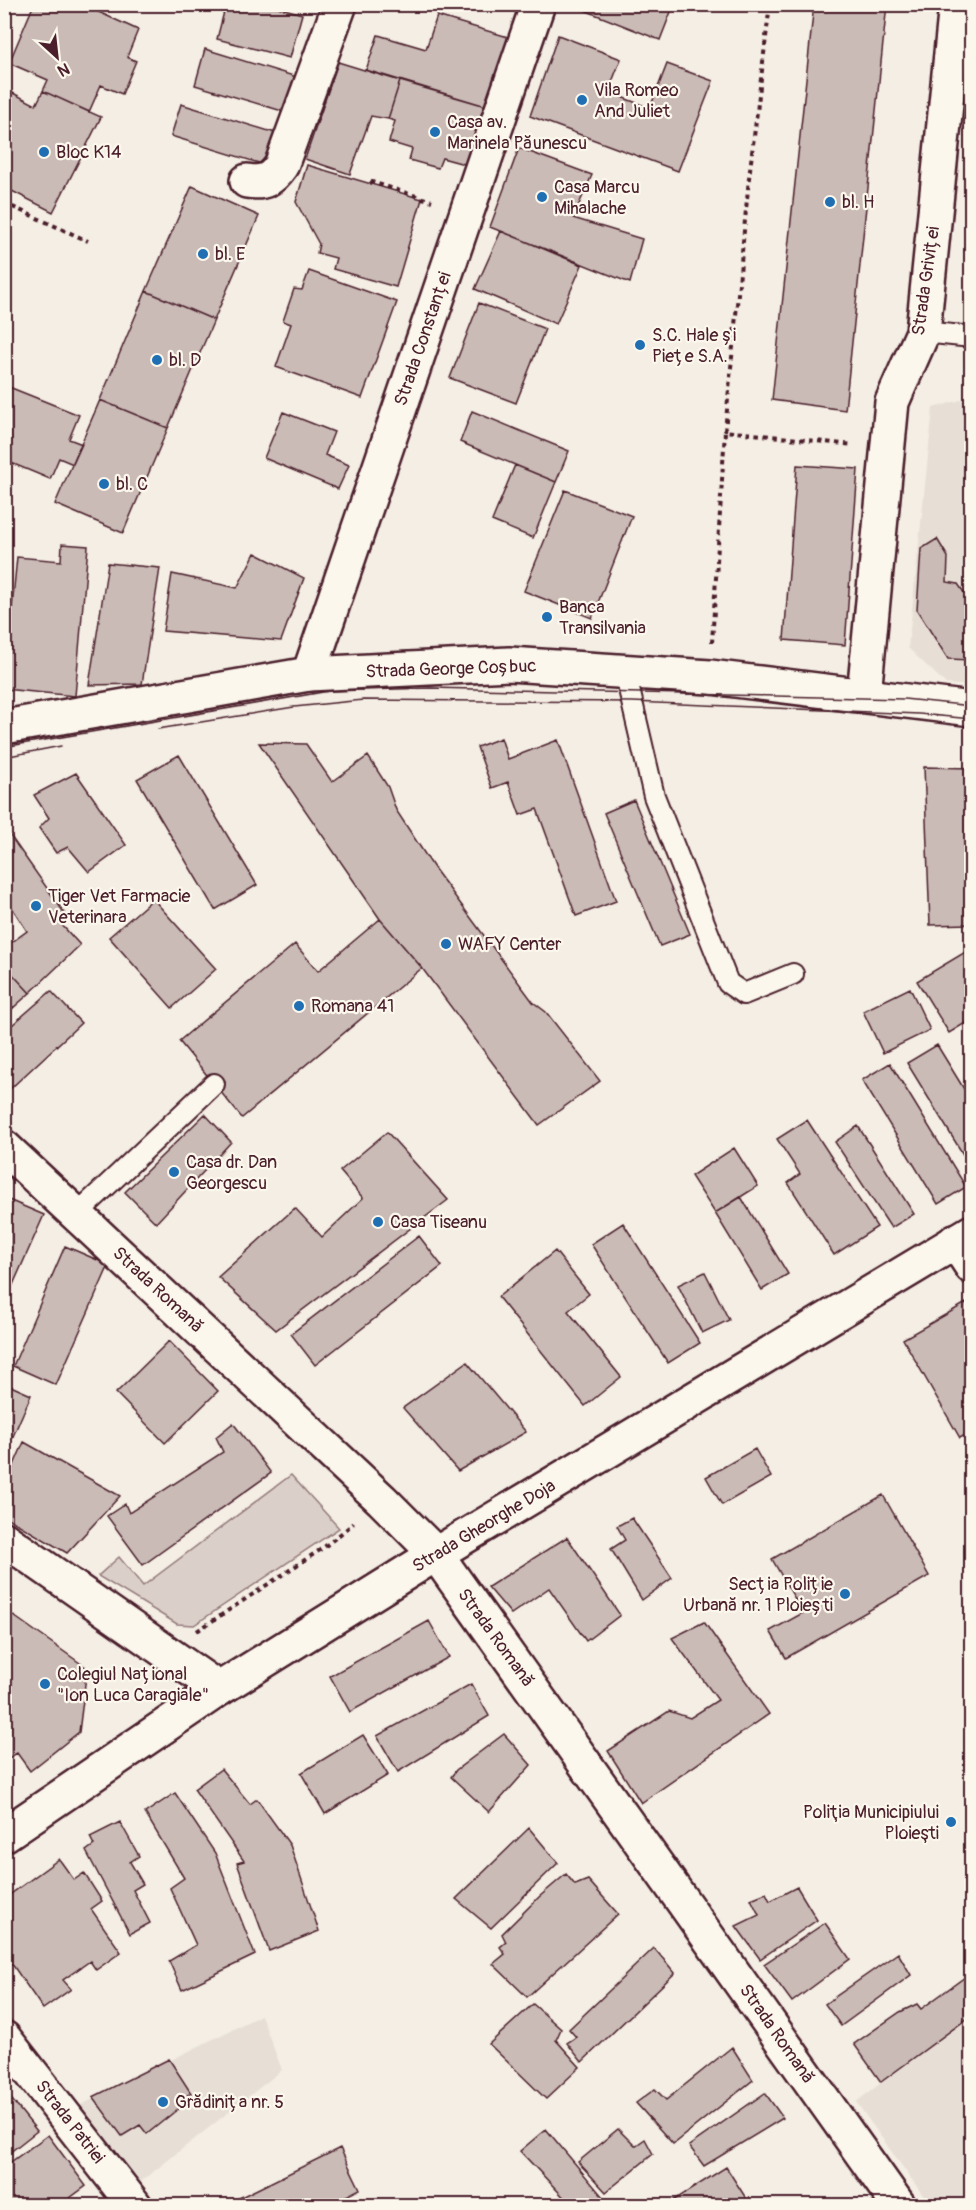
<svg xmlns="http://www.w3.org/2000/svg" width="976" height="2210" viewBox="0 0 976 2210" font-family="Pangolin,sans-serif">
<rect width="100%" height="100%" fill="#f4eee4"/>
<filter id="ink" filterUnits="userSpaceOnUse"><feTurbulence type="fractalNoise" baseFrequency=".0167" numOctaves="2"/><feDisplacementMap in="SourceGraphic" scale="12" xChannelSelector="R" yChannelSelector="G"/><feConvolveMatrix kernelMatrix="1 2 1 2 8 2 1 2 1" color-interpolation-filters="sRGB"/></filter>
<g filter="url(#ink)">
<!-- built -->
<path fill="#e7dfd6" d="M971 397V686L946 684 908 648 933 408Z
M261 2015 282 2070 134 2187 75 2108Z
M971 2015V2205H930L856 2102Z"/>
<!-- green -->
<path fill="#dbd0c9" stroke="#92787a" stroke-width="1.5" d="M291 1475 339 1528 194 1625 177 1624 98 1576 119 1557 143 1586Z"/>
<!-- building -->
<path fill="#cabbb6" stroke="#4a1f2b" stroke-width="1.5" d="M34 4H81L138 30 127 57 136 61 122 94 101 85 89 112 43 91 48 80 9 63Z
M226 4H267L302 14 290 58 217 39Z
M574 4H674L660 40 574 6Z
M814 4H887L845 410 772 400Z
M437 16 508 37 486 106 366 70 378 35 426 49Z
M558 35 621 59 608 92 650 108 667 64 713 81 678 171 530 116Z
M205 49 300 78 289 113 195 85Z
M338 62 400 81 388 119 371 116 350 174 305 159Z
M400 81 486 106 468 165 442 158 438 168 409 160 412 149 389 142 395 121 388 119Z
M7 90 36 105 43 91 101 117 53 212 4 187V96Z
M181 104 282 135 272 167 171 136Z
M519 148 592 175 573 218 642 239 630 283 490 227Z
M307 165 422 199 396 287 333 269 336 258 317 253 319 244 296 202Z
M192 186 259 216 214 320 146 291Z
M501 231 582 265 556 324 475 289Z
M309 271 397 302 362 398 276 367 291 324 283 321 294 289 302 290Z
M146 291 214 320 168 428 100 400Z
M479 303 545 329 516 403 450 378Z
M4 385 79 415 69 439 82 444 73 464 59 458 50 479 4 460Z
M100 400 168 428 123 533 55 504Z
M472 411 569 451 556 482 460 442Z
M283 412 334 432 325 455 349 465 338 489 264 458Z
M515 465 556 482 533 538 492 521Z
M797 465 858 469 845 645 784 640Z
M565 490 632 516 592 618 524 591Z
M937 539 948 557 947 582 958 584 970 601 972 572V660L948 659 917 610 921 549Z
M62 544 88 546 75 696 4 689 17 557 61 561Z
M255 553 304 578 281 641 163 631 172 574 237 588Z
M108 563 160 568 142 684 89 685Z
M501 738 508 759 558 740 616 901 576 916 537 809 520 815 508 782 492 788 477 747Z
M259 743 306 744 332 782 368 756 388 787 396 810 434 868 533 1002 546 1012 600 1081 539 1125 422 968 380 919Z
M179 755 257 885 215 910 137 779Z
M924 767 972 768 970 924 930 925Z
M76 773 126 845 89 872 68 847 56 853 39 828 49 818 34 795Z
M634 800 690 934 660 946 604 813Z
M4 827 68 918 61 924 80 945 30 993 4 965V948L27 931 4 895Z
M153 899 216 969 172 1008 109 937Z
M380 919 422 968 242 1118 179 1041 295 944 318 971Z
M972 948V1019L949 1033 917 981Z
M4 965 30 993 4 1016Z
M910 988 930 1030 883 1053 863 1011Z
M51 991 81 1023 10 1089 4 1084V1032Z
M937 1045 972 1102V1169L907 1063Z
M890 1063 966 1187 938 1204 862 1080Z
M205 1114 231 1142 156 1223 125 1192Z
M807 1120 877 1227 834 1255 788 1183 800 1174 777 1139Z
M858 1126 914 1214 891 1228 835 1142Z
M387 1132 448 1200 276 1330 218 1277 295 1208 322 1237 363 1198 340 1171Z
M734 1148 758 1186 715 1213 691 1176Z
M741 1197 788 1274 762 1290 715 1213Z
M4 1198 44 1215 4 1305Z
M623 1223 700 1343 668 1363 591 1244Z
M419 1236 442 1266 315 1365 291 1334Z
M65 1246 109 1265 56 1385 13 1366Z
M555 1251 589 1294 568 1311 621 1377 585 1406 498 1297Z
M705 1272 729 1320 702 1333 678 1285Z
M966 1303 972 1312V1431L960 1438 903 1339Z
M169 1341 218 1391 165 1443 116 1393Z
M467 1362 526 1432 458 1471 403 1408Z
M4 1383 31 1395 4 1457Z
M233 1423 271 1473 143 1565 107 1516 125 1504 129 1513 223 1452 216 1437Z
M24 1442 120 1496 67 1553 4 1516V1488Z
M755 1449 771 1477 722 1505 706 1477Z
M883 1495 929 1576 786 1658 770 1631 803 1613 772 1559Z
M632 1518 672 1578 642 1600 611 1549 625 1540 617 1526Z
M567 1537 620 1615 586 1641 549 1588 511 1614 488 1587Z
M4 1609 87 1668 79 1732 30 1771 17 1753 4 1761Z
M429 1621 449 1657 350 1712 330 1676Z
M704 1622 769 1714 641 1803 608 1751 669 1711 690 1718 718 1700 672 1638Z
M471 1684 489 1716 398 1772 377 1736Z
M504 1734 531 1765 489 1812 451 1777 456 1770Z
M363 1735 388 1775 325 1814 301 1773Z
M221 1769 250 1804 257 1799 290 1845 319 1931 269 1951 237 1863 244 1861 194 1789Z
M175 1793 215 1853 255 1955 182 1990 169 1961 196 1945 170 1888 184 1878 145 1813Z
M120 1822 139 1856 130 1862 143 1884 133 1890 150 1923 130 1934 86 1851 94 1845 90 1837Z
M529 1828 558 1863 491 1928 456 1899Z
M59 1859 74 1880 84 1873 102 1901 91 1909 121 1952 96 1970 90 1961 63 1980 71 1989 43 2009 12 1964 4 1969V1899Z
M566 1874 575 1885 588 1880 618 1914 527 1997 493 1964 505 1954 500 1947 506 1942 502 1934 539 1897Z
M797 1887 817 1920 760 1959 736 1926 759 1915 751 1899 766 1893 770 1901Z
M825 1923 850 1959 792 2002 764 1964Z
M654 1948 675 1973 582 2062 567 2043 576 2037 569 2029Z
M898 1953 911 1975 841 2026 825 2004Z
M972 1972V2015L881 2082 854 2044 900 2012 917 2004 921 2009Z
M533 2004 561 2029 556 2040 580 2067 546 2099 489 2044Z
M732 2047 753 2080 673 2144 636 2103 655 2089 666 2100Z
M169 2059 191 2093 178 2101V2109L147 2134 140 2125 122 2136 93 2097Z
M765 2093 783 2118 704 2166 689 2146Z
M8 2095 37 2131 4 2157V2098Z
M546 2129 603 2197 591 2206H572L520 2151Z
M618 2129 635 2146 645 2139 653 2154 606 2192 578 2162Z
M48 2135 86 2186 59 2206H4V2167Z
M340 2148 360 2189 327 2206H223Z
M726 2167 751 2206H669L668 2204Z"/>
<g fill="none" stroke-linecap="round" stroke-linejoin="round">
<!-- service casing -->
<g stroke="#4a1f2b" stroke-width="24">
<path id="service" d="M923 332 972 337
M625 672 654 796 728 983 744 994 793 974
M77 1214 214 1084"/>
</g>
<!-- minor casing -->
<g stroke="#4a1f2b" stroke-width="38">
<path id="minor" d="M247 181C264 184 272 179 281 166L340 4
M309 674 538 4
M864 695 892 402 923 332 956 4
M955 1241 972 1267
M4 1539 219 1689
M4 2038 135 2206"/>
</g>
<!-- tertiary casing -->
<g stroke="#4a1f2b" stroke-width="38">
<path id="tertiary" d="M4 1147 382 1500 436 1554 899 2206"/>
</g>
<!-- secondary casing -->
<g stroke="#4a1f2b" stroke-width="38">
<path id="secondary" d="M4 727 309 674 509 664 710 677 972 709
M4 1835 219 1689 436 1554 972 1232"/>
</g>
<!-- path -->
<path stroke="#4a1f2b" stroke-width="4" stroke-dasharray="4.5 4.5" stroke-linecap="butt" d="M371 184 372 182 432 201
M4 203 88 241
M725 431 749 178 770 4
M712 643 725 431 853 445
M197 1631 323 1548 354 1523"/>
<!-- service -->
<use href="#service" stroke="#fbf7ec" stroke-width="20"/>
<!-- minor -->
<use href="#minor" stroke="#fbf7ec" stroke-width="33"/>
<!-- tertiary -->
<use href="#tertiary" stroke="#fbf7ec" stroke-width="33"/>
<!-- secondary -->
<use href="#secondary" stroke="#fbf7ec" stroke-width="33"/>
<!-- tram -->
<path stroke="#4a1f2b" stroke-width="1.5" d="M158 729 294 707 363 700 632 702 919 714 972 719
M4 747 329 691 431 688 904 699 972 706
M4 757 61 746"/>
</g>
</g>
<!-- markers -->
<g fill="#1f6fb2" stroke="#fbf7ec" stroke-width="2">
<circle cx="582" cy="100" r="6"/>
<circle cx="435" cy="132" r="6"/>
<circle cx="44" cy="152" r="6"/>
<circle cx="542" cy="197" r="6"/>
<circle cx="830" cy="202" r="6"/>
<circle cx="203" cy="254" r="6"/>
<circle cx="640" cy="345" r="6"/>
<circle cx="157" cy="360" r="6"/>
<circle cx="104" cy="484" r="6"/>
<circle cx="547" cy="617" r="6"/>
<circle cx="36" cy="906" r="6"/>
<circle cx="446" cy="944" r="6"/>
<circle cx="299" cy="1006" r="6"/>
<circle cx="174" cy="1172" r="6"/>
<circle cx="378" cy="1222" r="6"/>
<circle cx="845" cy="1594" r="6"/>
<circle cx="45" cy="1684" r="6"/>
<circle cx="951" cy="1822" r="6"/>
<circle cx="163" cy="2102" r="6"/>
</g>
<g text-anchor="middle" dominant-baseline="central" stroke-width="4.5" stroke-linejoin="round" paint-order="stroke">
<!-- poi labels -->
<g font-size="18" fill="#4a1f2b" stroke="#fbf7ec" text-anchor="start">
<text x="594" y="90">Vila Romeo<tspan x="594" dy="21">And Juliet</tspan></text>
<text x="447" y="122">Casa av.<tspan x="447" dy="21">Marinela Păunescu</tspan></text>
<text x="56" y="152">Bloc K14</text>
<text x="554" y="187">Casa Marcu<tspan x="554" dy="21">Mihalache</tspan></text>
<text x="842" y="202">bl. H</text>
<text x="215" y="254">bl. E</text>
<text x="652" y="335">S.C. Hale și<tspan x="652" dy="21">Piețe S.A.</tspan></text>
<text x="169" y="360">bl. D</text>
<text x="116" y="484">bl. C</text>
<text x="559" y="607">Banca<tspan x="559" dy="21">Transilvania</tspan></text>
<text x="48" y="896">Tiger Vet Farmacie<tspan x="48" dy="21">Veterinara</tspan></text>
<text x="458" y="944">WAFY Center</text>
<text x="311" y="1006">Romana 41</text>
<text x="186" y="1162">Casa dr. Dan<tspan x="186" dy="21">Georgescu</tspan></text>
<text x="390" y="1222">Casa Tiseanu</text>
<text x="833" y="1584" text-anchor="end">Secția Poliție<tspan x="833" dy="21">Urbană nr. 1 Ploiești</tspan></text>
<text x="57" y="1674">Colegiul Național<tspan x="57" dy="21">"Ion Luca Caragiale"</tspan></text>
<text x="939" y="1812" text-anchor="end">Poliţia Municipiului<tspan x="939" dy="21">Ploieşti</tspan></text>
<text x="175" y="2102">Grădinița nr. 5</text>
</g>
<!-- street labels -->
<g font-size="18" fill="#4a1f2b" stroke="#fbf7ec">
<text transform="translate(926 281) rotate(-82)">Strada Griviței</text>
<text transform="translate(423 339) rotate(-71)">Strada Constanței</text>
<text transform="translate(451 669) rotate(-2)">Strada George Coșbuc</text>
<text transform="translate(158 1290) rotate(43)">Strada Romană</text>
<text transform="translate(484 1526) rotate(-31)">Strada Gheorghe Doja</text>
<text transform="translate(496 1638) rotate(54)">Strada Romană</text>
<text transform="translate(777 2034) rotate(55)">Strada Romană</text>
<text transform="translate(70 2122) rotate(52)">Strada Patriei</text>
</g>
</g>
<!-- margin -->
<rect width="976" height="2210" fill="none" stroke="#fbf7ec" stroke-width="24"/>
<rect x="12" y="12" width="952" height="2186" fill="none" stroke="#4a1f2b" stroke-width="2" filter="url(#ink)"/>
<!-- north arrow -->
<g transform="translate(57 57) rotate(153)" stroke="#fbf7ec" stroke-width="4.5" paint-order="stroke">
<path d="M0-4.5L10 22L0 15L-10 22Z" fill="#4a1f2b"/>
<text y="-9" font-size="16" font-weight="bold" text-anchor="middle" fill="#4a1f2b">N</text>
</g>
</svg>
